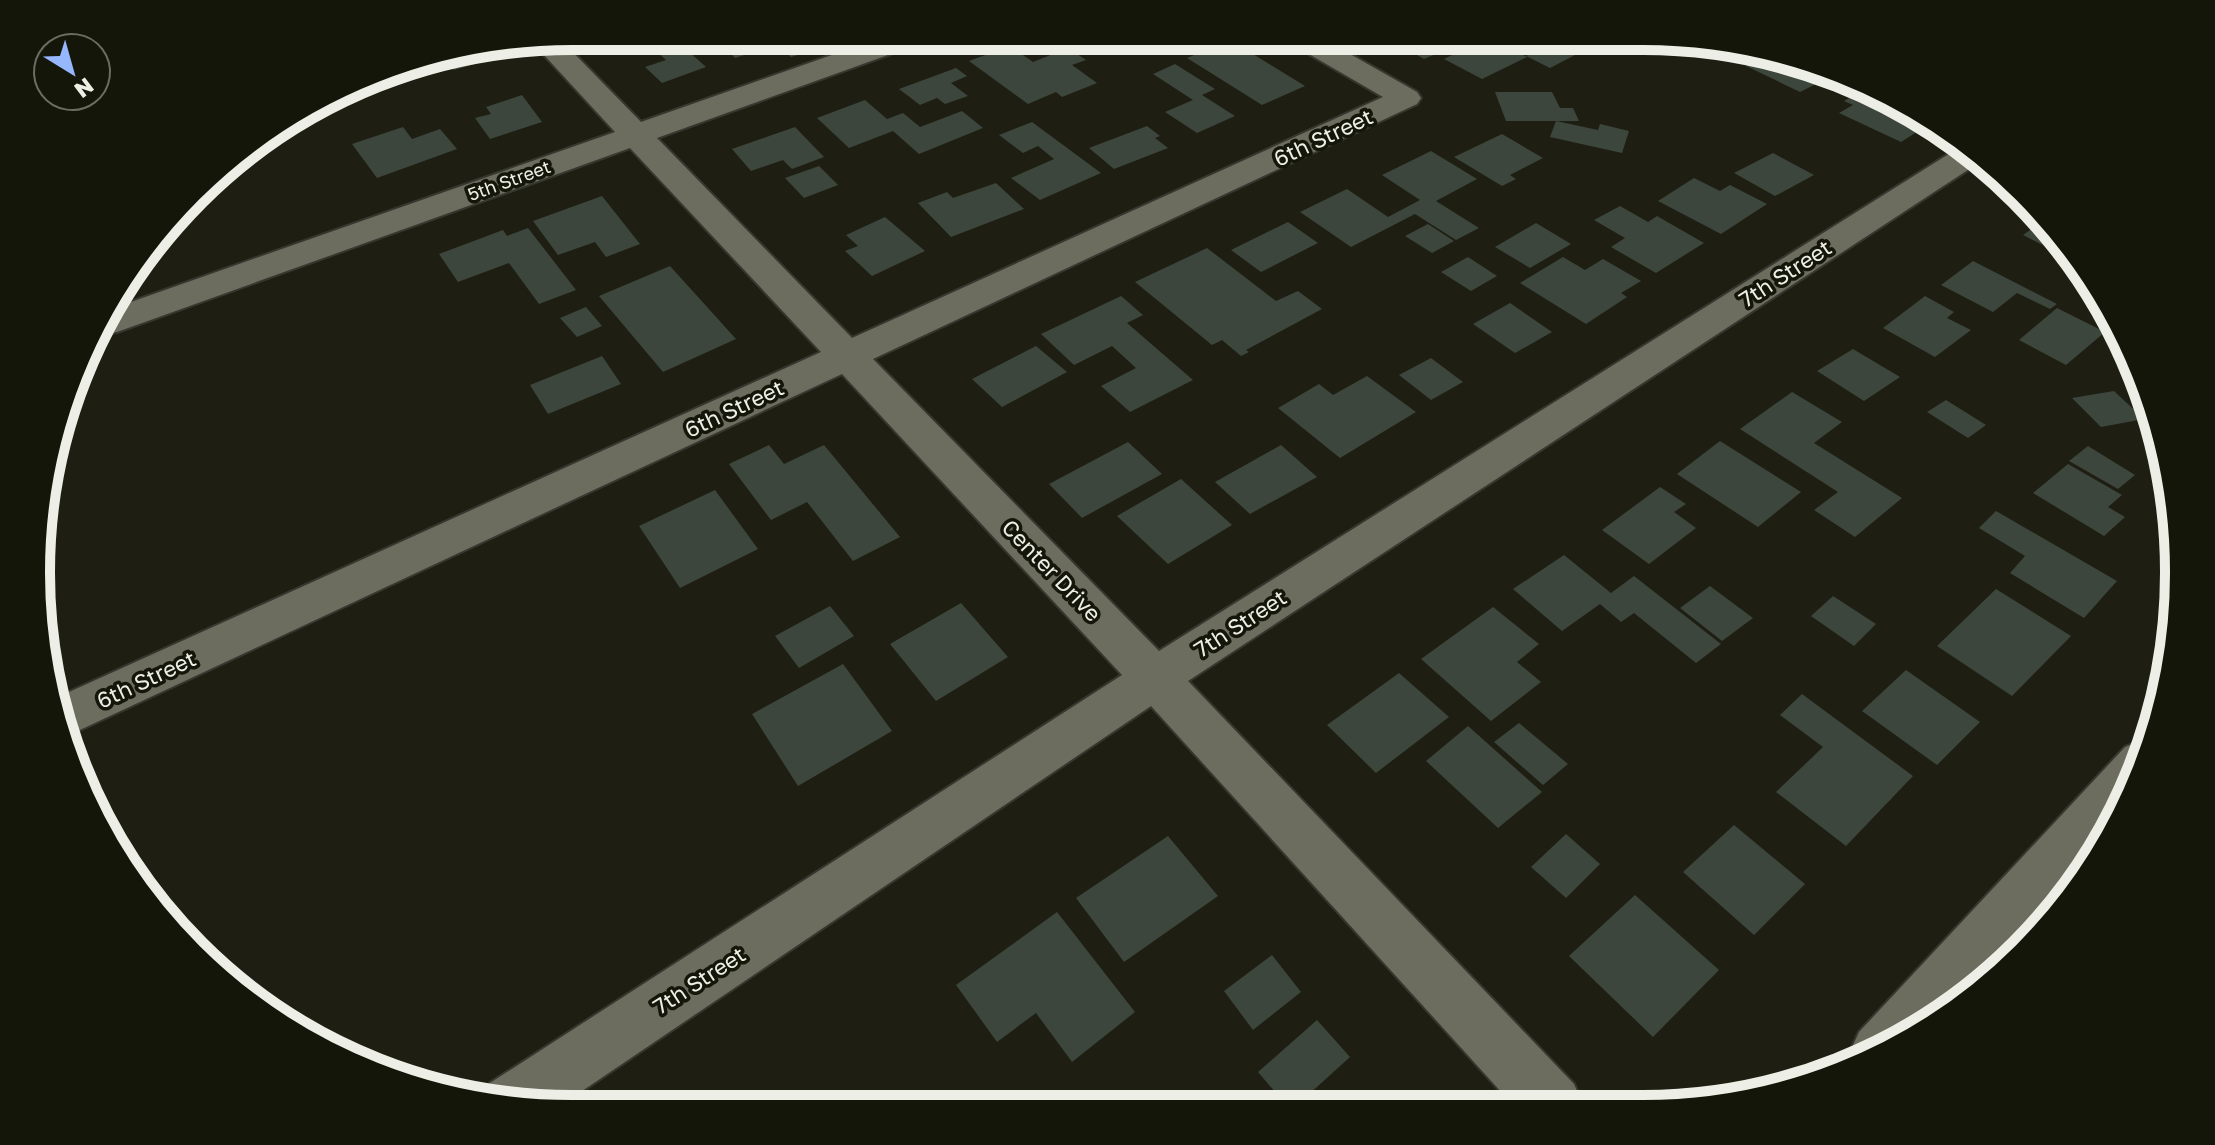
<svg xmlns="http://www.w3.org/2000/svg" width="2215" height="1145" viewBox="0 0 2215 1145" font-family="'Golos Text',sans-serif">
<rect width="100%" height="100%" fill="#1e1f12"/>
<!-- building -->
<path fill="#3c463c" d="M738 36H804L817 49 791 57 778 44 735 58 720 42Z
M1051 36 1094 37 1104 43 1077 54 1086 60 1072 65 1097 83 1062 97 1056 92 1028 104 969 61 1010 46 1033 62 1068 48Z
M1157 37H1210L1177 50Z
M1385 37H1467L1471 39 1424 59Z
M1489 37 1527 57 1482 79 1444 59Z
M1652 37H1677L1725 45 1703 56 1678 44 1671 47Z
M1230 40 1305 86 1262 105 1187 58Z
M678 42 706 67 662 83 645 67 666 60 655 50Z
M1551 44 1575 55 1550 68 1526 56Z
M477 52 485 61 454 70 444 57Z
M1773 53 1791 58 1830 77 1800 92 1746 66Z
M1175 64 1215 89 1202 95 1235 116 1197 133 1165 112 1193 100 1153 74Z
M956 68 967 76 951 83 968 96 945 104 937 98 920 105 899 89Z
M1868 87 1887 95 1931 123 1901 142 1839 113 1853 105 1844 101Z
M1495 92H1552L1560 108H1573L1579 121H1506Z
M522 95 542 122 490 139 475 118 491 114 486 107Z
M865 100 887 119 903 113 920 127 962 111 983 128 919 154 893 131 849 148 817 118Z
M1556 121 1598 130 1600 124 1629 131 1622 153 1550 137Z
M1032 122 1101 173 1040 200 1011 178 1054 159 1038 146 1023 153 999 135Z
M1147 126 1160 136 1155 138 1168 148 1114 169 1089 148Z
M403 127 412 139 440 129 457 149 377 178 352 144Z
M795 127 824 157 792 169 783 160 751 171 732 149Z
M1502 134 1543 158 1510 175 1516 179 1502 186 1454 157Z
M1431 151 1477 179 1436 201 1479 228 1456 240 1415 214 1351 247 1300 212 1347 189 1388 217 1420 200 1382 175Z
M1773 153 1814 175 1775 196 1734 173Z
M819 166 838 185 804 198 785 178Z
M1694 178 1720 191 1730 185 1767 204 1721 234 1658 201Z
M996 183 1024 209 951 237 918 203 947 192 953 198Z
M602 196 640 244 606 257 595 242 558 255 533 221Z
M1620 206 1648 222 1657 216 1704 243 1656 273 1611 247 1625 238 1594 220Z
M885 217 925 251 872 276 845 251 858 246 846 235Z
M2046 219 2070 252 2064 256 2023 235Z
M1288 222 1318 243 1261 272 1231 250Z
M1536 223 1571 244 1530 268 1495 247Z
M1428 224 1454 241 1432 253 1405 236Z
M528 228 576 290 539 304 509 263 458 282 439 254 503 230 507 236Z
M1207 248 1276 301 1298 291 1322 309 1246 350 1249 352 1241 356 1222 340 1212 345 1135 282Z
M1468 257 1497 276 1471 291 1441 272Z
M1563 257 1585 270 1603 259 1641 281 1621 293 1627 297 1586 324 1520 283Z
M1973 261 2057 304 2050 309 2017 293 1993 312 1941 285Z
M670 266 736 339 663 372 599 296Z
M1121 296 1143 315 1127 323 1193 380 1130 412 1101 386 1136 368 1112 346 1074 365 1041 334Z
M1925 296 1954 312 1947 318 1971 330 1935 357 1883 328Z
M1510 303 1552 332 1515 353 1473 324Z
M586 307 602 326 577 337 560 318Z
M2057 308 2105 332 2066 365 2019 340Z
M1036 346 1067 372 1002 407 972 379Z
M1853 349 1900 377 1864 401 1817 371Z
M602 356 621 384 548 414 530 385Z
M1431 358 1463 382 1431 400 1399 375Z
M1367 376 1416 412 1340 458 1278 408 1319 384 1333 395Z
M2114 391 2144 419 2101 427 2072 398Z
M1792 392 1842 422 1814 443 1902 498 1855 537 1814 510 1838 492 1740 429Z
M1946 400 1986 425 1968 438 1927 412Z
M1720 441 1801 492 1758 527 1677 474Z
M1128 442 1162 474 1082 518 1049 484Z
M769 445 784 464 824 445 900 537 853 561 807 502 771 520 729 464Z
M1281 445 1317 477 1250 514 1215 482Z
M2088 446 2135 475 2118 489 2069 461Z
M2068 464 2122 495 2108 507 2125 517 2104 536 2033 493Z
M1181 479 1232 525 1168 564 1117 516Z
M1660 487 1686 504 1674 512 1696 528 1649 564 1602 530Z
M715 490 758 549 680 588 639 526Z
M1996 511 2117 581 2084 618 2010 573 2025 556 1979 528Z
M1564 555 1611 593 1634 576 1721 644 1696 663 1634 613 1621 622 1600 604 1562 631 1513 589Z
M1710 586 1753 618 1722 641 1680 608Z
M1996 589 2071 636 2012 696 1937 646Z
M1833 596 1876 624 1854 646 1811 616Z
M961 603 1008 657 936 701 890 644Z
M830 606 854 636 799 668 775 636Z
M1493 607 1539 644 1517 662 1541 682 1491 721 1421 659Z
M843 664 892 731 798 786 752 714Z
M1906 670 1980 722 1937 765 1862 711Z
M1399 673 1449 717 1376 773 1327 725Z
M1802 694 1913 776 1846 846 1776 792 1823 747 1780 715Z
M1519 723 1568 764 1543 785 1494 742Z
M1468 726 1542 792 1498 828 1426 761Z
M1734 825 1805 884 1754 935 1683 872Z
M1566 834 1600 864 1566 898 1531 867Z
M1168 836 1218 896 1124 962 1076 898Z
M1635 895 1719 970 1653 1037 1569 956Z
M1057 912 1135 1012 1072 1062 1036 1013 997 1042 956 985Z
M1272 955 1301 992 1253 1030 1224 991Z
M1317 1020 1350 1057 1296 1106H1287L1258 1072Z"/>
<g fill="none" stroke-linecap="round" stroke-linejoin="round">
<!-- street casing -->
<g stroke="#36372f" stroke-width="4">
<path id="street" d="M886 36H928L924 42 657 138 852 338 1383 97 1290 43 1286 37H1320L1417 92 1421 98 1417 104 873 359 1159 651 1963 145 1983 160 1188 681 1574 1084 1583 1105H1513L1151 706 557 1108 483 1099 490 1083 1122 675 842 374 67 736 58 697 821 352 630 148 117 332 99 335 111 309 615 132 533 43 559 38 641 122Z
M2142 740 2149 743 2123 810 2101 843 1968 994 1941 1018 1855 1064 1850 1052 1859 1032 2125 747Z"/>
</g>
<!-- street -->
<use href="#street" fill="#6c6d5f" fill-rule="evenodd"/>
</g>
<g text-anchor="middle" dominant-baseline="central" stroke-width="7" stroke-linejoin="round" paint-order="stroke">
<!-- far-street labels -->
<g font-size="18" fill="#edeee5" stroke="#15160a">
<text transform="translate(509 180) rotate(-20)">5th Street</text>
</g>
<!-- street labels -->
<g font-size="22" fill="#edeee5" stroke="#15160a">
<text transform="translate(1323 137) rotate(-25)">6th Street</text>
<text transform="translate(1785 273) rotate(-33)">7th Street</text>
<text transform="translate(734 408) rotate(-25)">6th Street</text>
<text transform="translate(1052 570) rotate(46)">Center Drive</text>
<text transform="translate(1240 623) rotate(-33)">7th Street</text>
<text transform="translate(146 679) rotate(-25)">6th Street</text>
<text transform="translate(699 980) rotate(-33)">7th Street</text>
</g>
</g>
<!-- crop -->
<path d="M0 0H2215V1145H0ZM572 50H1643A522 522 0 0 1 2165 572V573A522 522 0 0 1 1643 1095H572A522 522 0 0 1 50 573V572A522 522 0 0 1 572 50Z" fill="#15160a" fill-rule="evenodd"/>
<path fill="none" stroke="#edeee5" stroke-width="10" d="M572 50H1643A522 522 0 0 1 2165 572V573A522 522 0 0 1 1643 1095H572A522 522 0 0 1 50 573V572A522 522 0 0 1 572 50Z"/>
<!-- north arrow -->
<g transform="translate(72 72) rotate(143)"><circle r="38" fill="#15160a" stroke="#6b6c62" stroke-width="2"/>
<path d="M0-6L14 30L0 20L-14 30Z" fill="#96b6fd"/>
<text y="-12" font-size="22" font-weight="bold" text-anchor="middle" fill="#edeee5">N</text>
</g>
</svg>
